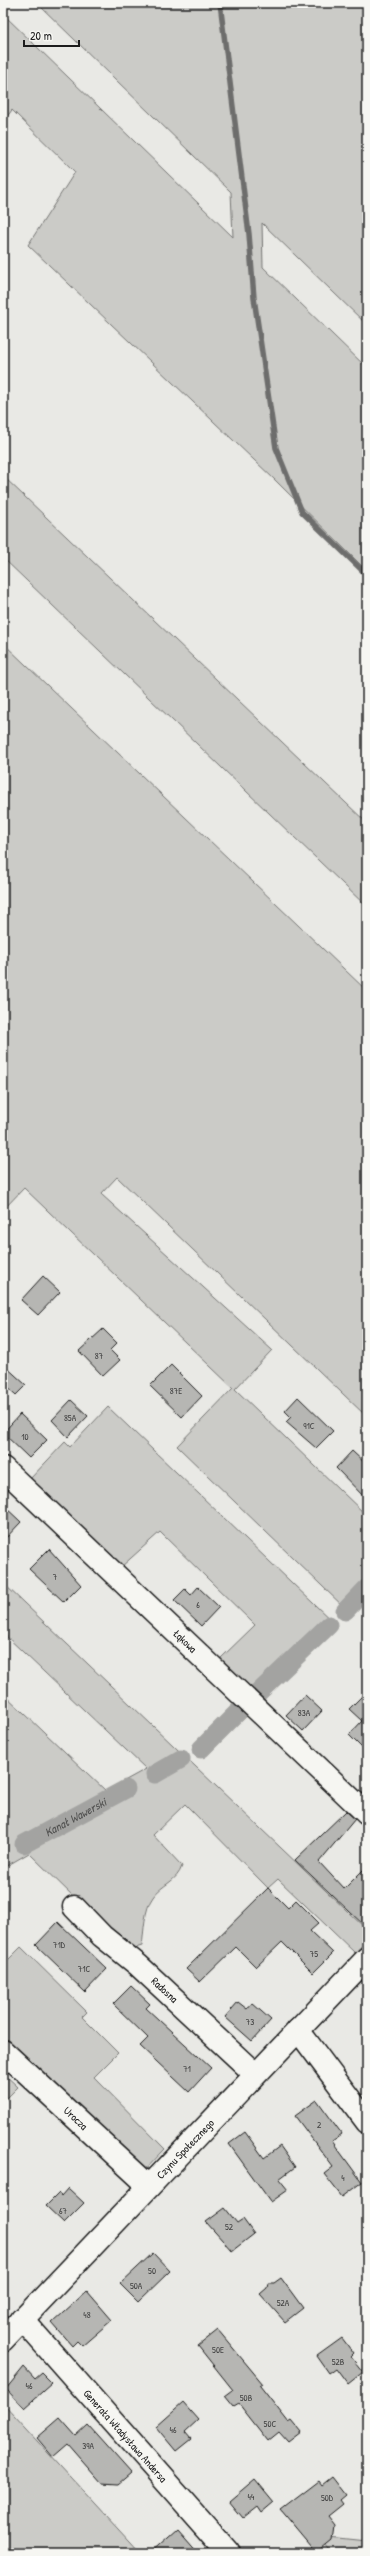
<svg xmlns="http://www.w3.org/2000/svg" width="370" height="2556" viewBox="0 0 370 2556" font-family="'Patrick Hand',sans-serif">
<rect width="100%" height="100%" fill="#e9e9e5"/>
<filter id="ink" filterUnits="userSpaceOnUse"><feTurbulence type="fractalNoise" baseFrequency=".025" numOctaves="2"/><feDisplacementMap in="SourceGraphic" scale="8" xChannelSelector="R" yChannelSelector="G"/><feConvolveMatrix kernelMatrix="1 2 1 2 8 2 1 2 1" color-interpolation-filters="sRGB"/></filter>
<g filter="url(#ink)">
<!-- green -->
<path fill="#cbcbc7" stroke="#747472" d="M37 3H367V325L262 223 263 267 367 368V571L275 480 28 245 75 172 12 110 3 122V14L233 237 231 192Z
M3 476 367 823V907L3 558Z
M3 643 367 991V1417L117 1177 101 1194 272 1350 235 1389 367 1516V1597L350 1613 177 1446 233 1388 24 1188 3 1210Z
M108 1407 337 1626 258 1701 220 1659 255 1625 160 1532 121 1567 29 1480 65 1442 70 1447Z
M3 1583 367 1930V1940L355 1953 278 1879 268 1888 185 1804 153 1835 182 1866C177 1882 162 1884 153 1897 144 1909 144 1932 142 1946L128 1950 29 1853 3 1868V1693L106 1791 146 1769 3 1633Z
M21 1947 87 2012 82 2017 118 2053 94 2077 165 2149 143 2172 3 2037V1965Z
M3 2073 18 2087 3 2102Z
M3 2404 140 2553H3Z
M320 2536 367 2541V2553H333Z"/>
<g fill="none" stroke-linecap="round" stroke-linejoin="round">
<!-- stream -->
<path stroke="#6d6d6c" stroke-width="5.5" d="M220 3 249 234 254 298 276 448 302 512 367 575"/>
<!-- canal -->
<g stroke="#a3a3a1" stroke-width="19">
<path d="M345 1611 367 1588"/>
<path d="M258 1693 329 1625"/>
<path d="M201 1749 243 1707"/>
<path d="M155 1774 181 1759"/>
<path id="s1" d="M24 1844 126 1789"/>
</g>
</g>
<!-- building -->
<path fill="#b6b6b3" stroke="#1c1c1c" d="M43 1276 60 1292 38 1315 21 1300Z
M103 1329 117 1343 110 1350 120 1360 103 1376 79 1351Z
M3 1364 26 1385 16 1395 3 1383Z
M171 1365 202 1396 182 1417 150 1386Z
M298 1397 333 1431 316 1448 286 1422 291 1417 285 1411Z
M71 1400 88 1416 68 1437 52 1420Z
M20 1414 47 1440 29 1458 3 1433Z
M352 1451 367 1465V1500L336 1468Z
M3 1505 21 1522 3 1541Z
M49 1549 81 1585 64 1602 29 1569Z
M198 1587 219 1607 201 1626 174 1600 185 1589 191 1595Z
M367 1691V1753L349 1735 362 1721 349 1709Z
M305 1695 322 1711 303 1731 286 1715Z
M346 1811 355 1819 319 1862 344 1889 367 1866V1928L295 1860Z
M268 1888 288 1908 296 1900 319 1923 310 1931 333 1953 313 1973 282 1942 256 1967 236 1947 200 1982 186 1969Z
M58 1922 107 1969 85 1992 36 1945Z
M131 1986 150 2004 146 2008 211 2068 189 2092 140 2046 148 2038 113 2004Z
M238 2002 247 2009 252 2003 271 2020 252 2041 225 2017Z
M317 2100 342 2134 332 2141 362 2182 342 2197 324 2174 333 2167 295 2116Z
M245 2132 264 2158 280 2146 295 2167 279 2179 288 2190 271 2202 229 2144Z
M68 2188 84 2203 64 2223 46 2206 59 2193 61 2196Z
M225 2208 237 2223 243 2219 254 2234 232 2251 206 2222Z
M153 2253 170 2271 138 2302 120 2284Z
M281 2278 303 2308 285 2322 260 2294 267 2288 268 2283H274Z
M87 2291 112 2320 82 2346 77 2341 72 2346 52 2323Z
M218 2330 263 2384 260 2386 289 2423 292 2421 301 2432 288 2442 279 2432 268 2441 239 2404 234 2407 225 2396 233 2390 198 2346Z
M342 2338 354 2354 351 2357 363 2372 348 2384 336 2368 329 2373 317 2356Z
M24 2367 35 2379 42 2373 52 2383 24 2408 6 2389Z
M183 2403 198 2420 185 2432 191 2439 176 2451 156 2427Z
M60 2418 76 2436 88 2425 131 2473 118 2484 102 2483 68 2444 53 2457 37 2438Z
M332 2477 346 2495 340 2500 343 2504 328 2516 335 2525 333 2540 317 2553 281 2510 319 2481 322 2485Z
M255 2479 274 2502 261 2513 257 2507 243 2518 229 2501Z
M178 2529 199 2553H151Z"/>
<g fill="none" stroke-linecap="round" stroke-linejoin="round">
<!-- minor casing -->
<g stroke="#1c1c1c" stroke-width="25">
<g id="minor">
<path id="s2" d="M3 1468 367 1814"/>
<path id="s3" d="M74 1907 102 1936 138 1965 255 2074"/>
<path d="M298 2030 367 2122"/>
<path id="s4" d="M3 2051 149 2186"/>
<path id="s5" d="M22 2319 229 2553"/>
<path id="s6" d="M3 2340 367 1958"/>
</g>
</g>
<!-- minor -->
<use href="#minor" stroke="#f6f6f2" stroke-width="22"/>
</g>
</g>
<g text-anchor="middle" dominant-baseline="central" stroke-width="3.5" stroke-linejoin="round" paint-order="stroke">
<!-- number labels -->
<g font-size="9" fill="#424242">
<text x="99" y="1356">87</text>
<text x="176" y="1391">87E</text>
<text x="70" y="1418">85A</text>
<text x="309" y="1426">91C</text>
<text x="25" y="1437">10</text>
<text x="55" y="1577">7</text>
<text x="198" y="1605">6</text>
<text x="304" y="1713">83A</text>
<text x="59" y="1945">71D</text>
<text x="314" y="1954">75</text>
<text x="84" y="1969">71C</text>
<text x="250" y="2022">73</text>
<text x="187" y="2069">71</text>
<text x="319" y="2125">2</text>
<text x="343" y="2178">4</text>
<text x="63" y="2211">67</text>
<text x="229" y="2227">52</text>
<text x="152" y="2271">50</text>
<text x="136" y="2286">50A</text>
<text x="283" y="2303">52A</text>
<text x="87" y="2315">48</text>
<text x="218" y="2350">50E</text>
<text x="338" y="2362">52B</text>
<text x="29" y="2386">46</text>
<text x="246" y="2398">50B</text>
<text x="270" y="2424">50C</text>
<text x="173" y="2430">46</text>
<text x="88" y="2446">39A</text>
<text x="251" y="2497">44</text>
<text x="327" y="2498">50D</text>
</g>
<!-- street labels -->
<g font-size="11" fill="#1c1c1c" stroke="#f6f6f2">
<text stroke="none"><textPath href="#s2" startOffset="251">Łąkowa</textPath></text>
<text stroke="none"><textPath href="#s3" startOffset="123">Radosna</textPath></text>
<text stroke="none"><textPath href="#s4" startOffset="99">Urocza</textPath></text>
<text stroke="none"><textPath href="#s6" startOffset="264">Czynu Społecznego</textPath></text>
<text stroke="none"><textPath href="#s5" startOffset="156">Generała Władysława Andersa</textPath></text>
</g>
<!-- water labels -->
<g font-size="12" font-style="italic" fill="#525251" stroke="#f6f6f2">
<text stroke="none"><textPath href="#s1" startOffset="58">Kanał Wawerski</textPath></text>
</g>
</g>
<!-- margin -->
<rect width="370" height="2556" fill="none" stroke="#f6f6f2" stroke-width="16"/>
<rect x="8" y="8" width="354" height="2540" fill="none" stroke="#1c1c1c" stroke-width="1.5" filter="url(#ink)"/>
<!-- scale -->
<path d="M24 40v6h55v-6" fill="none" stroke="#1c1c1c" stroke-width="2"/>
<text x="30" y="40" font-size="12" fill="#1c1c1c" stroke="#f6f6f2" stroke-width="3" paint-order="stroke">20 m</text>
</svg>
